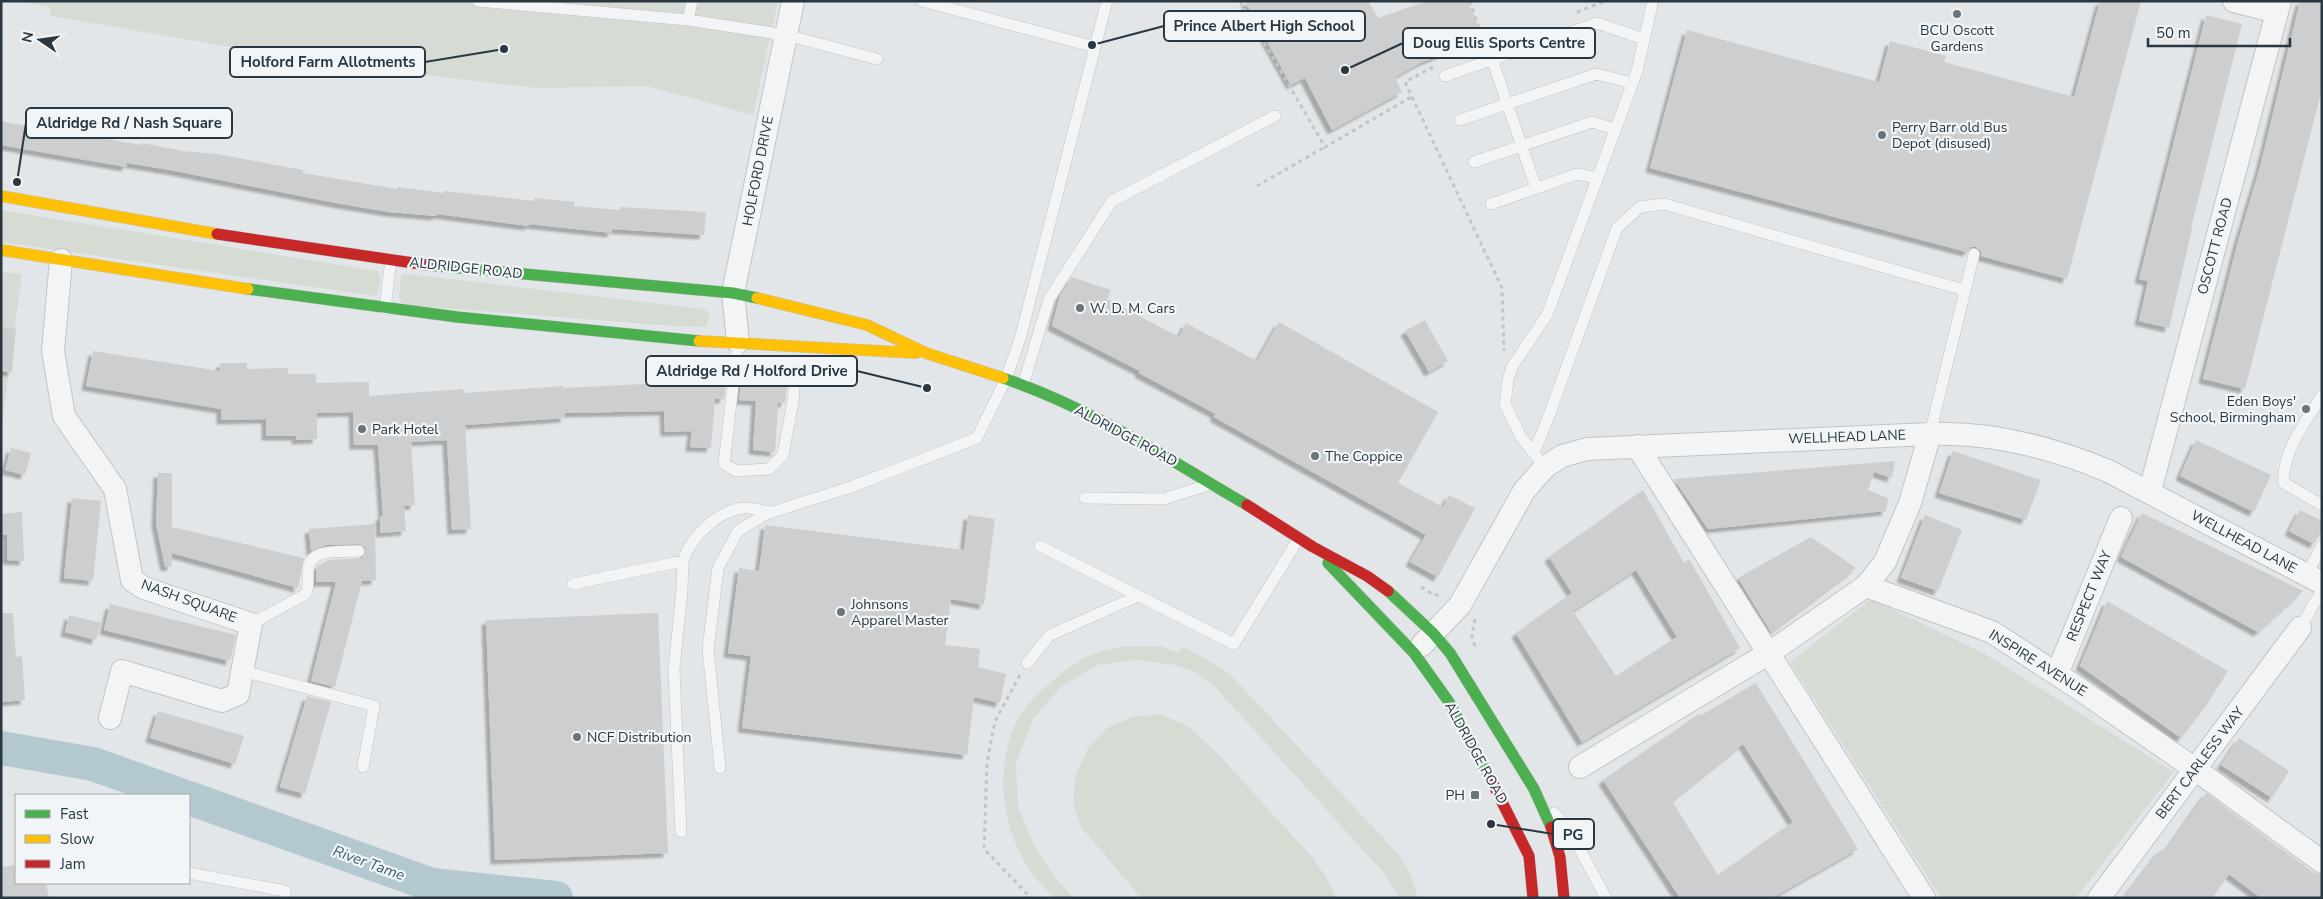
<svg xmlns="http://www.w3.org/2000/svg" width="2323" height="899" viewBox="0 0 2323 899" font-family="'Nunito Sans',sans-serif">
<defs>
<filter id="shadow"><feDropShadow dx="-4.5" dy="4.5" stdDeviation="1" flood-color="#0004"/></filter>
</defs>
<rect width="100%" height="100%" fill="#e3e6e8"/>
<!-- green -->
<path fill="#d6dcd4" d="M22 1H778L753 115 647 86 537 88 336 65 50 16V7Z
M1 210 378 271 381 281 376 296 1 242Z
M3 272 22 274 1 431V275Z
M408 274 704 309 709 313V321L705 327 674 326 402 305 399 297 401 275Z
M1871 599 1985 654 2174 772 2076 898H1941L1790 662Z
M1127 646H1161L1178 653 1183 646 1229 673 1400 856 1409 871 1418 898H1399L1382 871 1214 686 1193 671 1175 665 1137 660 1097 665 1062 686 1033 719 1016 764 1018 807 1034 845 1054 876 1073 898H1054C1046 889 1037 881 1031 872 1001 829 993 764 1019 717 1029 698 1068 666 1087 657 1099 651 1114 649 1127 646Z
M1161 714 1189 727 1217 753 1314 859 1329 882 1336 898H1141L1081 827 1073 802 1076 774 1088 748 1107 728 1133 717Z"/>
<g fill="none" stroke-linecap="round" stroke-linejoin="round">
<!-- river -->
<path stroke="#b4c8d0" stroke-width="34" d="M1 748 93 764 180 795
M189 798 432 885 556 898"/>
</g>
<!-- building -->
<path fill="#ccced0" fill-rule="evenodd" filter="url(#shadow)" d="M1245 1H1368L1378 18 1427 1H1468L1479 28 1466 32 1470 43 1420 63 1395 77 1402 92 1332 130 1305 78 1291 85Z
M2100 1H2141L2067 279 1981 256V251L1976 247H1971L1967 252 1650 168 1687 30 1879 82 1890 41 1946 56 1944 62 2074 97Z
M2300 1H2322V89L2245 389 2203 379 2238 241 2260 167Z
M2206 15 2242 24 2191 228 2192 229 2169 328 2139 321 2148 281 2139 279Z
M1 121 56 132V130L141 145 142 143 183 151 217 154 303 170V173L397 189 398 187 444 193V191L534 201V198L575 202 574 206 620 210V207L706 212 704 235 612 229V233L529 224V226L437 214V216L389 212 341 204 170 170 127 163 126 167 1 145Z
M1072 277 1111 290 1107 299 1179 337 1186 323 1257 361 1279 322 1438 412 1398 483 1443 507 1449 495 1475 508 1438 577 1410 562 1426 535 1214 417 1216 414 1139 373 1140 371 1052 326 1060 296Z
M1425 320 1448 361 1429 372 1405 331Z
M1 327 16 329 12 372 1 371Z
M93 351 220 371V363H247V369L288 368V374H316V383L369 382V396L463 389 464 393 563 386V388L664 383 663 375H685V373L727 376 724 399H715L711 448 690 447 692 431 665 432 664 411 565 413V418L465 425 471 529 452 530 447 440 411 442 415 505 404 506 406 531 380 533V516H383L378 445H354L353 412 317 413V439L296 440V436H266V419L221 420V409L86 386Z
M747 372 788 375 785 403H778L775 452 753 450 756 401 739 400 742 377H746Z
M2196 440 2271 475 2254 512 2180 476Z
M11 448 31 453 25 475 5 470Z
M1953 451 2041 480 2026 520 1939 493Z
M1895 461 1892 478 1874 472 1868 490 1888 498 1886 511 1708 529 1674 479Z
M158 473H172V527L304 558 298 588 172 553V566L165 567 156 523Z
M1643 490 1684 563 1689 559 1740 648 1582 742 1516 633 1572 593 1549 557ZM1636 570 1677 637 1616 676 1573 611Z
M72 498 101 501 93 581 64 578Z
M2300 510 2322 521V530L2314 544 2289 531Z
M22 512 24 561 7 560V535H1V514Z
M2142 513 2303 591 2258 632 2121 557Z
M968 515 995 519 984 605 951 599 945 645 980 649 978 667 1006 674 1000 703 974 697 967 755 742 728 751 656 728 653 739 568 759 571 765 525 964 550Z
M1925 515 1962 530 1938 591 1901 578Z
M375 524 376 580 362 581 335 687 311 681 336 582H316L317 566 329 560 362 558 366 551 365 547 359 544 327 545 311 551 309 529Z
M1811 537 1856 568 1771 632 1738 578Z
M2107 601 2228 671 2205 707 2181 738 2080 666Z
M110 604 236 635 230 661 104 630Z
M1 613H13L16 657 22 656 25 700 1 702Z
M658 613 668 853 495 860 486 620Z
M69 615 101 623 96 640 65 632Z
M1756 683 1858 849 1772 898H1680L1603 780 1699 714 1700 716ZM1743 744 1793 822 1718 875 1672 801Z
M307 696 331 702 305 794 280 787Z
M158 711 244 736 235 764 150 738Z
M2239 738 2289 771 2272 798 2221 765Z
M2206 793 2314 873 2322 875V898H2261L2229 874 2212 898H2124L2161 849 2165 852Z
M16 865V883H46L49 898H1V867Z"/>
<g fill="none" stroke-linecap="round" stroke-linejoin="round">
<!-- lane casing -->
<g stroke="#c1c4c6" stroke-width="12">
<path id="lane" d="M478 1 688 20 786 35 877 59
M922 1 1095 47
M688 20 692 1
M1492 59 1536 188
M1445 76 1597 23 1644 39
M1460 120 1596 74 1632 83
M1474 162 1592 122 1615 129
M1491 204 1577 174 1597 178
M385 309 391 259
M738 342 724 464 736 471 769 469 783 455 793 401 795 377
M1023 385 1049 299 1112 201 1275 116
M2322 395C2307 420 2281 453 2284 483L2322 505
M1930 434 1974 254
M1534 452 1547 421 1617 228 1640 207 1664 204 1964 290
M1537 457 1521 437 1505 404 1508 380 1512 367 1547 315 1637 71 1652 5
M1085 498 1164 499 1208 485
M1040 546 1234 644 1299 538
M2306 575 2322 546
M573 584 683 561C691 537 717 511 743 508 751 507 762 511 771 512
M251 624 306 594C309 586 308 578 308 570 309 547 342 552 359 551
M2300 628 2322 590
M1027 663 1050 635 1138 596
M243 671 374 706 363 767
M720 768 708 649 718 568 738 531 766 514 851 487 977 438 1006 379 1020 339 1107 1
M1554 813 1570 831 1606 898
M681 832 674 669 682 590 683 561
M189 873 285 891V898"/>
</g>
<!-- street casing -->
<g stroke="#c1c4c6" stroke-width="24">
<path id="street" d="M2234 1 2277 12
M61 260 53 351 64 416 115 489 132 580 144 588 251 624 238 694 222 701 122 671 110 718
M738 342 733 293 793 1
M1637 446 1924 898
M2150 491 2280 1
M1866 586 1992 632 2075 686 2195 769 2322 862
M1422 645 1460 605 1524 491 1545 467 1562 456 1587 449 1930 434C1992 432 2051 447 2108 471L2322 583
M2057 674 2121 518
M1580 767 1769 653 1866 586 1885 562 1910 503 1930 434
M2099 898 2300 628"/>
</g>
<!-- fast casing -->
<g stroke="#c0c3c5" stroke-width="12">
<path id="fast" d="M427 265 733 293 757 298
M248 289 457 317 699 341
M1003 378C1090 407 1168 459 1247 505
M1328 563 1414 653 1449 702 1493 784
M1388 591 1433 633 1450 653 1534 789 1551 827"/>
</g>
<!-- slow casing -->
<g stroke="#c0c3c5" stroke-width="12">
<path id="slow" d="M1 196 217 234
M1 250 248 289
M757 298 867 325 926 353 1003 378
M699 341 916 353"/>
</g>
<!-- jam casing -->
<g stroke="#c0c3c5" stroke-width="12">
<path id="jam" d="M217 234 427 265
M1247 505 1313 547 1367 576 1388 591
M1493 784 1529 856 1533 898
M1551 827 1560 857 1564 898"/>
</g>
<!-- path -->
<path stroke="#c3c6c8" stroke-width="3" stroke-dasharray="4 4" stroke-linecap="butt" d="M1240 1 1325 147 1413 96
M1470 1 1485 46
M1577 12 1605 1
M1433 67 1405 82 1502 288 1504 351
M1257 186 1325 147
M1421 587 1434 595H1440
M1475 619 1472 637 1475 647
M1020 675 995 721 987 762 984 849 1031 898"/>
<!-- lane -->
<use href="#lane" stroke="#f2f4f5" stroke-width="11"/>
<!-- street -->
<use href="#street" stroke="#f2f4f5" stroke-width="22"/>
<!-- fast -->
<use href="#fast" stroke="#4caf50" stroke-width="11"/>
<!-- slow -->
<use href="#slow" stroke="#ffc107" stroke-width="11"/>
<!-- jam -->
<use href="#jam" stroke="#c62828" stroke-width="11"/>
</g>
<!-- markers -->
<g fill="#6b747b" stroke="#f1f5f7" stroke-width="2">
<circle cx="1957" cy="14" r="5"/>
<circle cx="1882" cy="135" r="5"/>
<circle cx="1080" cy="308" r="5"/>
<circle cx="2306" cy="409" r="5"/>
<circle cx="362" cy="429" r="5"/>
<circle cx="1315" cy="456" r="5"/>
<circle cx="841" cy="612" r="5"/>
<circle cx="577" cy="737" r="5"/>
<rect x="1470" y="790" width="10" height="10" rx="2.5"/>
</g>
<g text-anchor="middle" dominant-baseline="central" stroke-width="4.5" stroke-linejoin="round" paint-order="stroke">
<!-- poi labels -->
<g font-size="14" fill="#2b3740" stroke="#f1f5f7" text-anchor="start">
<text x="1957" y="30" text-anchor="middle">BCU Oscott<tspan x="1957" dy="16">Gardens</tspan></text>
<text x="1892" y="127">Perry Barr old Bus<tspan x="1892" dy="16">Depot (disused)</tspan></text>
<text x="1090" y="308">W. D. M. Cars</text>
<text x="2296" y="401" text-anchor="end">Eden Boys'<tspan x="2296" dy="16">School, Birmingham</tspan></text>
<text x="372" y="429">Park Hotel</text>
<text x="1325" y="456">The Coppice</text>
<text x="851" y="604">Johnsons<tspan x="851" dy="16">Apparel Master</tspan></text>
<text x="587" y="737">NCF Distribution</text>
<text x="1465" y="795" text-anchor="end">PH</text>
</g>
<!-- street labels -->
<g font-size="14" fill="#2b3740" stroke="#f1f5f7">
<text transform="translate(758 171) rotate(-79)">HOLFORD DRIVE</text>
<text transform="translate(2215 246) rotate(-75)">OSCOTT ROAD</text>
<text transform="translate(466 268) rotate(6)">ALDRIDGE ROAD</text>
<text transform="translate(1126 436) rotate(28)">ALDRIDGE ROAD</text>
<text transform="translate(1847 437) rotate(-2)">WELLHEAD LANE</text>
<text transform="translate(2244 542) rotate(28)">WELLHEAD LANE</text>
<text transform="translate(2089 596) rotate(-68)">RESPECT WAY</text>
<text transform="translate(189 601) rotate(20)">NASH SQUARE</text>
<text transform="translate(2038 663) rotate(32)">INSPIRE AVENUE</text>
<text transform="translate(1476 753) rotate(61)">ALDRIDGE ROAD</text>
<text transform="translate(2200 763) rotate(-53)">BERT CARLESS WAY</text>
</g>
<!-- water labels -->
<g font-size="15" font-style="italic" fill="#385e71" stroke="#f1f5f7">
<text transform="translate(369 863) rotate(20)">River Tame</text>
</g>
</g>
<!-- callouts -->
<path fill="none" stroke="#2b3740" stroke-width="2" d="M1092 45L1164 26M1345 70L1403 43M504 49L425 62M17 182L26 123M927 388L857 371M1491 824L1553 834"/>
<g fill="#2b3740" stroke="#f1f5f7" stroke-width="2">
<circle cx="1092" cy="45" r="5"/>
<circle cx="1345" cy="70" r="5"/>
<circle cx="504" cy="49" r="5"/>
<circle cx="17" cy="182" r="5"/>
<circle cx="927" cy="388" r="5"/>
<circle cx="1491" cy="824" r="5"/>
</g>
<g fill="#f1f5f7" stroke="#2b3740" stroke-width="2">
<rect x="1164" y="11" width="201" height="30" rx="5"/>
<rect x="1403" y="28" width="192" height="30" rx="5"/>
<rect x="230" y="47" width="195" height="30" rx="5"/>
<rect x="26" y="108" width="206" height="30" rx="5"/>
<rect x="646" y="356" width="211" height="30" rx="5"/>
<rect x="1553" y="819" width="41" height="30" rx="5"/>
</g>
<g font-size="15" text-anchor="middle" font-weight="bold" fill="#2b3740">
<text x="1264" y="31">Prince Albert High School</text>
<text x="1499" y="48">Doug Ellis Sports Centre</text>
<text x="328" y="67">Holford Farm Allotments</text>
<text x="129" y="128">Aldridge Rd / Nash Square</text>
<text x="752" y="376">Aldridge Rd / Holford Drive</text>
<text x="1573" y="840">PG</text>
</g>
<!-- border -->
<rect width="2323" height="899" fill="none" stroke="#2b3740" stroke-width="5"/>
<!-- legend -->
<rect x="15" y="794" width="175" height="90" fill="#f1f5f7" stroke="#a2a9ae"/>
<rect x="25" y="810" width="25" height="8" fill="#4caf50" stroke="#a2a9ae"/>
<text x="60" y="819" font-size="15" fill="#2b3740">Fast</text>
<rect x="25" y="835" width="25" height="8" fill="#ffc107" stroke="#a2a9ae"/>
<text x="60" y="844" font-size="15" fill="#2b3740">Slow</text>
<rect x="25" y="860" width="25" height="8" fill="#c62828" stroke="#a2a9ae"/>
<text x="60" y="869" font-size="15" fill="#2b3740">Jam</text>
<!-- north arrow -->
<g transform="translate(40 40) rotate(283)" stroke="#f1f5f7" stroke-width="4" paint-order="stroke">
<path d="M0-4L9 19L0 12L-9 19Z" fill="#2b3740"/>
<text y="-8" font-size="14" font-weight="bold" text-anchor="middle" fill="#2b3740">N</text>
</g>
<!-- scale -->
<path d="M2148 38v8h142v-8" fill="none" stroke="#2b3740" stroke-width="2.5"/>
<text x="2156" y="38" font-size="15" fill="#2b3740" stroke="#f1f5f7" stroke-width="4" paint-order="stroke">50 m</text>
</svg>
